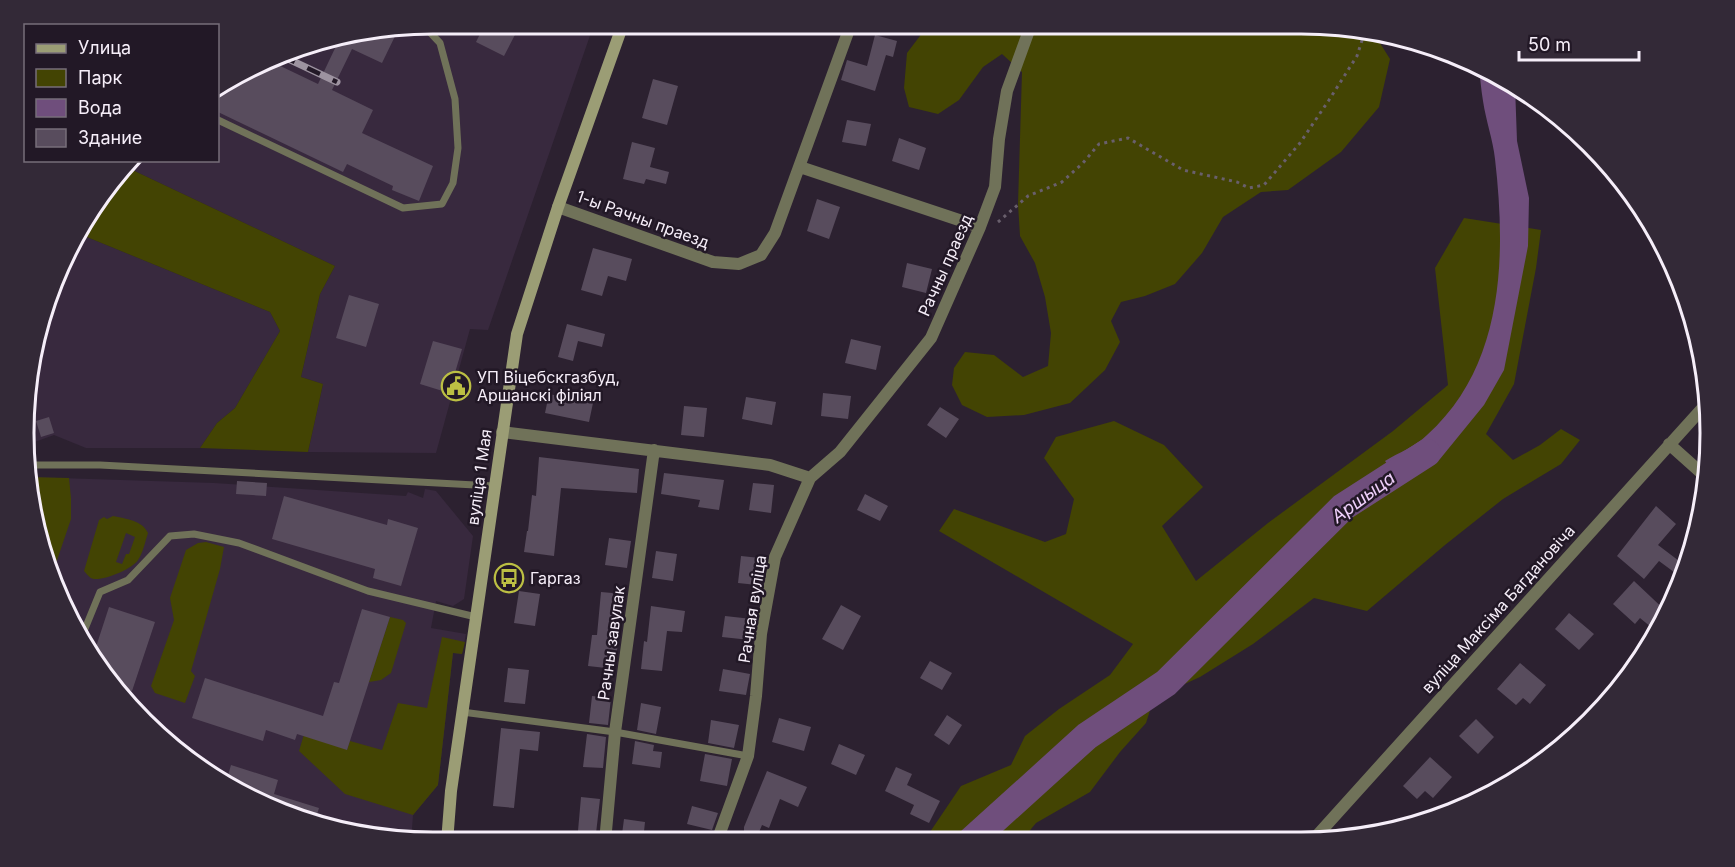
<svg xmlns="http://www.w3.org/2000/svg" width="1735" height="867" viewBox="0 0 1735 867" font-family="Inter,sans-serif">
<rect width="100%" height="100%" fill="#2c2130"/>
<!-- built -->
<path fill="#38293e" d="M434 24H594L488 330 470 329 436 453 308 452 323 384 301 377 320 294 335 266 124 166 129 161 218 160V91L302 46Z
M77 233 270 312 280 331 235 408 217 423 200 448H86L54 435 29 444 32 353Z
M28 477 214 483 406 496 408 492 423 498 425 489 436 491 473 536 464 599 453 606 436 601 431 628 466 634 462 654 453 653 438 785 413 815 411 842 328 829 253 801 144 723 66 614 27 487Z"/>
<!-- green -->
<path fill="#434403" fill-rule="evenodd" d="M929 24 1328 25 1373 32 1390 59 1379 107 1341 152 1288 190 1261 192 1223 217 1202 253 1175 284 1145 296 1121 302 1111 321 1120 342 1105 370 1070 403 1024 415 987 417 962 405 952 385 954 368 965 352 994 355 1023 377 1048 366 1051 333 1045 297 1035 263 1020 236 1018 204 1022 72 1002 54 983 67 959 100 938 114 909 107 904 88 907 53Z
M124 166 335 266 320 294 301 377 323 384 308 452 200 448 217 423 235 408 280 331 270 312 77 233Z
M1464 218 1541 230 1536 268 1514 384 1486 434 1513 460 1540 445 1561 429 1580 440 1561 464 1503 499 1445 545 1367 611 1314 598 1253 644 1200 677 1154 698 1146 723 1120 752 1090 792 1036 823 1022 840 920 841 930 832 961 786 1011 765 1025 736 1059 709 1110 675 1133 644 939 531 954 509 1045 542 1066 534 1074 499 1044 458 1056 437 1114 421 1164 445 1203 487 1162 526 1196 581 1268 523 1393 431 1448 385 1435 268Z
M28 477 69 478 71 498V519L53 572 27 487Z
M113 516C126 519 142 520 148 533 145 542 143 553 138 560 133 569 99 583 91 578 90 578 85 572 84 571L99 520 104 517 107 519ZM126 533 135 537 129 554H126L122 564 116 562Z
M206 542 224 547 220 569 191 671 195 676 185 703 155 693 151 686 174 620 170 598 186 550 198 543Z
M390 617 403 620 406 623 391 673 381 680 369 682Z
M442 637 465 642 462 654 453 653 438 785 413 815 345 794 299 751 308 721 347 750 350 741 382 750 398 703 427 708Z"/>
<!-- water -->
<path fill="#6f4e7c" d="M1479 65 1515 86 1517 141 1529 198 1528 246 1504 370 1484 405 1440 459 1402 484 1385 461C1398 453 1416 446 1427 435 1505 365 1506 255 1495 159 1493 140 1486 121 1483 101 1481 89 1480 77 1479 65Z"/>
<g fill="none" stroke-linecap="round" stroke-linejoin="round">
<!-- river -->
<path stroke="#6f4e7c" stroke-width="28" d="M971 841 1087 736 1166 683 1343 507 1427 453"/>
</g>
<!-- building -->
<path fill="#584c5d" d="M485 24H508L518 29 504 56 476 42Z
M398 30 382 63 352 49 332 90 373 110 362 133 433 166 419 201 392 190 393 186 347 164 343 172 218 112V91L272 62 318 84 338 42 334 40Z
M875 35 897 41 893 57 886 55 875 91 841 80 847 60 867 66Z
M653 79 678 86 667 125 642 118Z
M847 120 871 124 866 146 842 142Z
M899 138 926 148 919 170 892 161Z
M632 142 655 148 650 167 669 172 666 184 646 179 644 184 623 179Z
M817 199 840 207 829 239 807 231Z
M593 248 632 259 626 281 608 276 602 296 581 290Z
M907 263 932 269 926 293 902 287Z
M349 295 379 304 366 347 336 338Z
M567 324 605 334 602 347 578 341 573 361 558 357Z
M851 339 881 346 876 370 845 363Z
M433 341 462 349 449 393 420 384Z
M823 393 851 396 848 419 821 416Z
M549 394 593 403 589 422 545 413Z
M746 397 776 402 772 425 742 419Z
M684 406 707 408 704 437 681 435Z
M940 407 959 419 946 438 927 425Z
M49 417 54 433 41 437 36 421Z
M539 457 639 469 637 493 561 488 554 556 524 552 527 531H528L532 495 536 496Z
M664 473 724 480 719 510 698 507 700 500 661 494Z
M237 481 267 483 266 496 236 494Z
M753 483 774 485 771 513 749 510Z
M865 494 888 506 880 521 857 510Z
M284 496 387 525 388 519 418 528 401 586 373 578 375 569 272 539Z
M1656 506 1676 524 1658 545 1687 567 1682 578 1659 561 1644 579 1617 556Z
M609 538 631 541 627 568 605 565Z
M656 551 677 554 673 581 652 578Z
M741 556 760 558 757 585 738 583Z
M1634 581 1669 614 1657 632 1640 618 1635 624 1613 604Z
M519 591 540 594 535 626 514 623Z
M601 592 623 594 615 669 588 666 592 635H597Z
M841 605 861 616 843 650 822 639Z
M651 606 685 611 682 632 667 631 662 671 641 669 644 641 647 642Z
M109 607 155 622 132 691 117 686 94 653Z
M362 609 390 617 347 750 297 734 295 740 266 730 263 741 192 718 205 678 323 716 334 682 339 683Z
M1569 613 1594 634 1579 650 1555 629Z
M725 616 752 619 750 640 722 637Z
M930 661 952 673 942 690 920 678Z
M1520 663 1546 685 1530 704 1523 698 1516 705 1497 689Z
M508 668 529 670 525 704 504 702Z
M723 669 750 674 746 695 719 691Z
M592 696 611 698 608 725 589 723Z
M641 703 661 707 656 734 637 730Z
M947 715 962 725 949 745 934 735Z
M779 718 811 727 804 751 772 742Z
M1476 719 1494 737 1478 754 1459 736Z
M711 720 739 725 734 748 708 743Z
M501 728 540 732 538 751 520 749 514 808 493 806Z
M587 734 606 737 603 768 583 767Z
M635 741 654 745 653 751 662 752 660 768 632 764Z
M839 744 865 755 856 775 831 764Z
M705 754 732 759 727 786 700 781Z
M1430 757 1452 777 1433 798 1425 791 1417 799 1403 786Z
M231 765 278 780 274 794 319 808 314 824 253 801 226 782Z
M896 767 912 774 907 785 940 801 929 823 910 814 914 805 885 791Z
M767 771 807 787 798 807 780 799 769 828 762 825 757 837 744 832V827Z
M581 797 600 799 595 842H577Z
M692 806 718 813 712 830 687 824Z
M624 819 645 822 643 841 621 842Z"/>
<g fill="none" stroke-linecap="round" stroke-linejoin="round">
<!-- path -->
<path stroke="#695f6c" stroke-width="3" stroke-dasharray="3 4.5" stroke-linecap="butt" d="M998 222 1028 196 1062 182 1083 163 1099 144 1128 138 1183 170 1237 182 1249 188 1264 185 1300 143 1329 100 1357 56 1365 31"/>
<!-- lane -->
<path stroke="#707259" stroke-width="7" d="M218 120 403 208 442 204 453 183 458 148 455 99 440 43 424 26
M28 465H100L494 486
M82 636 100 592 128 580 170 536 194 534 239 543 368 591 476 617
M462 712 615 732 748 756"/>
<!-- street -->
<path stroke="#707259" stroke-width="12" d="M800 167 980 227
M558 207 713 262 739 264 761 255 775 233 851 24
M502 432 770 465 810 478 775 557 761 634 756 696 748 756 717 841
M1669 444 1707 478
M810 478 840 452 931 338 980 227 995 187 999 139 1007 91 1031 25
M1313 840 1708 402
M605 842 615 732 654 450"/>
<!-- secondary -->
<path stroke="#9b9d75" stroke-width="12" d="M447 842 451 791 517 334 558 207 623 24"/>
<!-- rail casing -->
<g stroke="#9d93a0" stroke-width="7">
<path id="rail" d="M282 56 337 82"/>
</g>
<!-- rail -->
<use href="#rail" stroke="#221826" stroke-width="4.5" stroke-dasharray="14" stroke-linecap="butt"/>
</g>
<!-- icons -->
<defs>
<g id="civic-ring" transform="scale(1.5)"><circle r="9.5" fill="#221826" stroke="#bcbf43" stroke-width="1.5"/><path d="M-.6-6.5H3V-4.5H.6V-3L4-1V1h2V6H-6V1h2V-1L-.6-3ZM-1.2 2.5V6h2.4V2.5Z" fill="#bcbf43"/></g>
<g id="bus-ring" transform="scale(1.5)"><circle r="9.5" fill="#221826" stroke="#bcbf43" stroke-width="1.5"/><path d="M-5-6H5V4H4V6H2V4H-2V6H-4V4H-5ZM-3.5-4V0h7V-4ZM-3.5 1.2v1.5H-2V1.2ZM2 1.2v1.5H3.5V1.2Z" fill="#bcbf43"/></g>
</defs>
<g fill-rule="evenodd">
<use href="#civic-ring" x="456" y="386"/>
<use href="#bus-ring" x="509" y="578"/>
</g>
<g text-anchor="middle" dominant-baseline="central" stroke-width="5" stroke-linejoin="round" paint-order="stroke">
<!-- street labels -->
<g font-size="16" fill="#f6eef9" stroke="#221826">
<text transform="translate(643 219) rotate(20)">1-ы Рачны праезд</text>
<text transform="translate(945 265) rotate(-66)">Рачны праезд</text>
<text transform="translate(479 477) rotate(-82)">вуліца 1 Мая</text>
<text transform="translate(752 609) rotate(-81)">Рачная вуліца</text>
<text transform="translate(1498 609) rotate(-48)">вуліца Максіма Багдановіча</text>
<text transform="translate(611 643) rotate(-82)">Рачны завулак</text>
</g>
<!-- poi labels -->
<g font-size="16" fill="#f6eef9" stroke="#221826" text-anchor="start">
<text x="477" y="377">УП Віцебскгазбуд,<tspan x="477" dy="18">Аршанскі філіял</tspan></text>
<text x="530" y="578">Гаргаз</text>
</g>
<!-- water labels -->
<g font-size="18" font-style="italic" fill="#eecffa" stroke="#221826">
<text transform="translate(1363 497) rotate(-36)">Аршыца</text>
</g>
</g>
<!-- crop -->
<path d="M0 0H1735V867H0ZM433 34H1301A399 399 0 0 1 1700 433V433A399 399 0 0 1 1301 832H433A399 399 0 0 1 34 433V433A399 399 0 0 1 433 34Z" fill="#332937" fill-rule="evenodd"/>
<path fill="none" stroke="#f6eef9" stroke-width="3" d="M433 34H1301A399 399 0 0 1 1700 433V433A399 399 0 0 1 1301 832H433A399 399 0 0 1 34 433V433A399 399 0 0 1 433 34Z"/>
<!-- legend -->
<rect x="24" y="24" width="195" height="138" fill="#221826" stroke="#776e7a" stroke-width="1.5"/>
<rect x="36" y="44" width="30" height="9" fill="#9b9d75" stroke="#776e7a" stroke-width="1.5"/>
<text x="78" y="54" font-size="18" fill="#f6eef9">Улица</text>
<rect x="36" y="69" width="30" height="18" fill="#434403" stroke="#776e7a" stroke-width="1.5"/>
<text x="78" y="84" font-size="18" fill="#f6eef9">Парк</text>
<rect x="36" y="99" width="30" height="18" fill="#6f4e7c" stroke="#776e7a" stroke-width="1.5"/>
<text x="78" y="114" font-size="18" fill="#f6eef9">Вода</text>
<rect x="36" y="129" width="30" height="18" fill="#584c5d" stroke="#776e7a" stroke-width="1.5"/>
<text x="78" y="144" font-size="18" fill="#f6eef9">Здание</text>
<!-- scale -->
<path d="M1519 51v9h120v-9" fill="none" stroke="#f6eef9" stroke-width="3"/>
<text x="1528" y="51" font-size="18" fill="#f6eef9" stroke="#221826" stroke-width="4.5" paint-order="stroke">50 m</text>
</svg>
